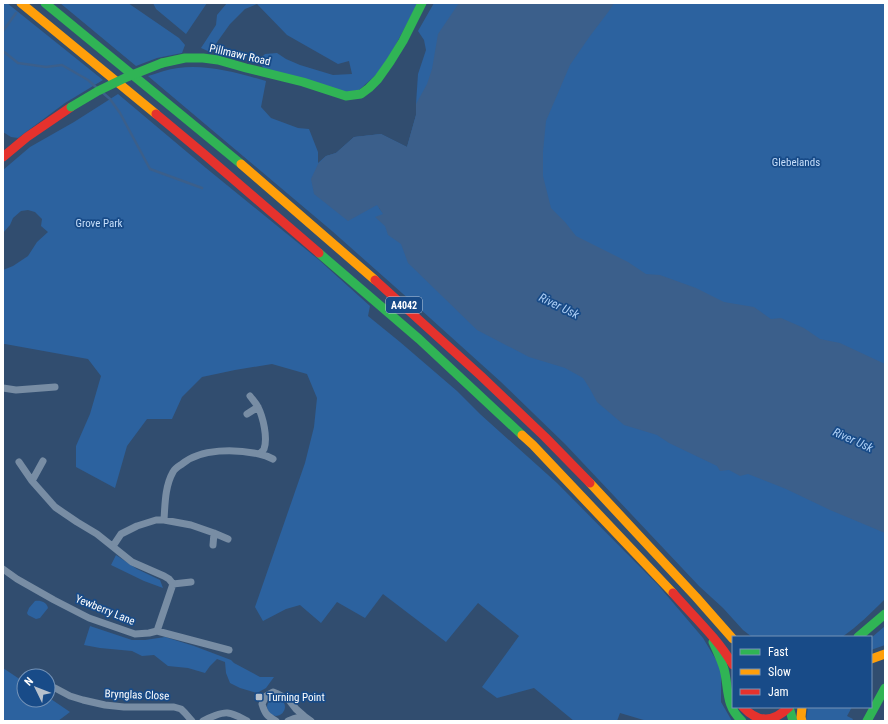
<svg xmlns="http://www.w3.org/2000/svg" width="888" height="724" viewBox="0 0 888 724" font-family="'Roboto Condensed',sans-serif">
<rect width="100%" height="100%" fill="#314d6f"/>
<!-- green -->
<path fill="#2c629f" d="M3 3H7L103 80 65 103 18 138 11 137 3 132Z
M60 3H128L179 38 185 45 182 53 157 58 136 66Z
M153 3H207L186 34 156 9Z
M227 3H418L388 59 377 74 359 90 345 93 264 69 260 63V59L265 54 277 53 286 59 300 65 333 75 352 74 349 61 338 64 287 35 257 4 245 9 230 24 210 52 201 48 216 25 217 15Z
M434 3H493L379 208 384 214 885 487V599C871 613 858 626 842 637H752L743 630 723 608 699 586 565 444 501 382 420 309 332 231 148 76C158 73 168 69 178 68 207 64 238 73 266 81L261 107 271 118 298 128 309 129 318 152V163L326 156 336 153 354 137 381 134 407 147 416 115V104L418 74 426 50 424 40 418 31Z
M561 3H885V412L546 279 519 78Z
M118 94 206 168 319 260 370 306 368 316 400 342 457 391 480 414 557 483 658 585 703 638 721 668V702L732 721H647L620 713 617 721H574L534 688 497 698 482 687 519 636 478 603 446 642 383 594 365 618 337 602 321 623 300 605 286 609 263 621 255 607 305 463 314 427 317 398 307 374 272 364 235 370 202 377 182 397 172 419H147L127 446 115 488 76 467V446L90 414 101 376 88 359 5 344H3V270L13 266 28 256 37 242 48 232 41 226 42 219 35 212 28 210 21 211 13 218 10 225 3 233V170L30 147 74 122Z
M116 555 137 569 160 580 163 588 144 581 111 565Z
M35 601C40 600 47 602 48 608L40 618 36 619 28 615 27 613 29 608Z
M90 626 132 640H145L165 637 194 646 231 660 234 663 260 677H274L266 688 257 693 240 688 230 683 226 673 225 662 217 659 210 666 205 673 188 668 168 666 154 655 142 656 132 651 100 648 84 645Z
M885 626V645L871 650V638Z
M3 668 24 682V700H48V697L70 712 58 721H3Z
M267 707a9 9 0 1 1 18 0a9 9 0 1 1-18 0Z
M808 707H852L847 716 853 719 852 721H806Z"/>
<!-- water -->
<path fill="#3b5f8b" d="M459 3H614L609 11 590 36 570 65 546 121 543 152V176L551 208 565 222 576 236 628 262 646 274 660 275 696 288 724 302 754 307 771 319 781 318 804 328 820 339 840 343 885 364V533L830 510 786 489 748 474 740 476 729 470 720 471 717 466 669 443 657 435 624 425 597 402 590 389 583 378 565 368 529 357 477 330 408 263 401 244 388 235 385 226 375 217 383 214 377 205 348 221 314 194 311 179 318 164 326 156 336 153 354 137 381 134 407 147 416 115V104L427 84 432 69 438 34Z"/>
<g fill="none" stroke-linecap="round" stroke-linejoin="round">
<!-- stream -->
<path stroke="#3b5f8b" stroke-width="2.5" d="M3 31 16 13
M3 51 18 63 46 67 62 65 88 80 97 88
M102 92 110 99 120 113 150 169 202 188"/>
<!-- street -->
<path stroke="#788da4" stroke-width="7" d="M3 388 16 390 55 387
M250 396C253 400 256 403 258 407 263 417 268 438 264 449 263 451 261 452 260 454
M247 414 258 407
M19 462 32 481 55 507 77 522 97 534 132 562 164 576 169 579 173 584 157 631
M32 481 43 461
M164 520C165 504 165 486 173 472 175 468 179 466 182 464 201 448 236 449 259 454 264 455 269 457 273 459
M213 545 214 533
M113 546 121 534 137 526 156 520H164L191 525 214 533 228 539
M3 569 17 579 54 600 89 618 135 634 149 633 157 631 229 650
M173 584 191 582
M55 688 70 696 83 700 105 705 124 707H174L181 709 185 713 192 721
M203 721C208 718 222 712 228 713 235 714 241 718 247 721
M276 721C267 716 265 714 262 704L266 696 273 692 278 694 289 700 296 709 304 716
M288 721 293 719 304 716 311 721"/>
<!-- fast -->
<path stroke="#30b455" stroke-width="9" d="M45 3 241 164
M162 63 185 58H203L218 60 246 68 303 82 346 96 361 94 369 88 378 79 390 62 403 41 422 3
M319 253 419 339 522 435
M858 637 885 614
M713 642C717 651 721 659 724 669 729 688 725 706 742 721
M789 707 793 721
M867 721 885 688"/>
<!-- slow -->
<path stroke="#ff9f0a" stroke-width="9" d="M21 3 156 114
M241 164 375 280
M522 435 533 445 673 593
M590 483 696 597 733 639
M871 659 885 654
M802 707 801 717 802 721"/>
<!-- jam -->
<path stroke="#e5322d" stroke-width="9" d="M156 114 204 154 319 253
M3 157 27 137 71 107
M375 280 481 376 545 437 590 483
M673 593C693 616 718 639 733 665
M743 707C758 723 773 723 789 707"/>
<!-- fast-bridge -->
<path stroke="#30b455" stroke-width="9" d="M71 107 98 91 127 77 162 63"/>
</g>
<!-- markers -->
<rect fill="#b7c1cd" stroke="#184b88" stroke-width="1.5" x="255" y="693" width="8" height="8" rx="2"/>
<g text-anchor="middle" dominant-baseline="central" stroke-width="3.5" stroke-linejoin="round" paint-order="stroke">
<!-- shield labels -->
<rect fill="#184b88" stroke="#bac9db" stroke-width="1" x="386" y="297" width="36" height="16" rx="3"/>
<g font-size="10" font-weight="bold" fill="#fff">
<text x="404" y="305">A4042</text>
</g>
<!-- street labels -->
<g font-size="11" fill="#fff" stroke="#184b88">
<text transform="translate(240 55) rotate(13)">Pillmawr Road</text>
<text transform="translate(105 610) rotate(22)">Yewberry Lane</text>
<text transform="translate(137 695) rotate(2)">Brynglas Close</text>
</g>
<!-- park labels -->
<g font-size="11" fill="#c6defa" stroke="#184b88">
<text x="796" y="162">Glebelands</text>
<text x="99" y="223">Grove Park</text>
</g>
<!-- poi labels -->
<g font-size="11" fill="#fff" stroke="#184b88" text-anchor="start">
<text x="267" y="697">Turning Point</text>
</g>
<!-- water labels -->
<g font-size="12" font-style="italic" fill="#accef5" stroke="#184b88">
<text transform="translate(559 306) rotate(26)">River Usk</text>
<text transform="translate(853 440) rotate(24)">River Usk</text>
</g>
</g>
<!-- border -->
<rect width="888" height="724" fill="none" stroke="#ffffff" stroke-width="8"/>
<!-- legend -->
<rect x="732" y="636" width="140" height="72" fill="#184b88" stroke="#7493b8"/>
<rect x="740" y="649" width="20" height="6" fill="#30b455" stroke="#7493b8"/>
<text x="768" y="656" font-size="12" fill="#ffffff">Fast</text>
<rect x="740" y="669" width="20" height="6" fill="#ff9f0a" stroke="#7493b8"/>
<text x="768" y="676" font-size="12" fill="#ffffff">Slow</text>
<rect x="740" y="689" width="20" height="6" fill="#e5322d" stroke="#7493b8"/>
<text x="768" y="696" font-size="12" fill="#ffffff">Jam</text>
<!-- north arrow -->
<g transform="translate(36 688) rotate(313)"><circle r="19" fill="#184b88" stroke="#7493b8"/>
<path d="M0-3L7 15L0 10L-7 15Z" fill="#b7c1cd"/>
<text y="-6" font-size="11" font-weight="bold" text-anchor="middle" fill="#ffffff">N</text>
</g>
</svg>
